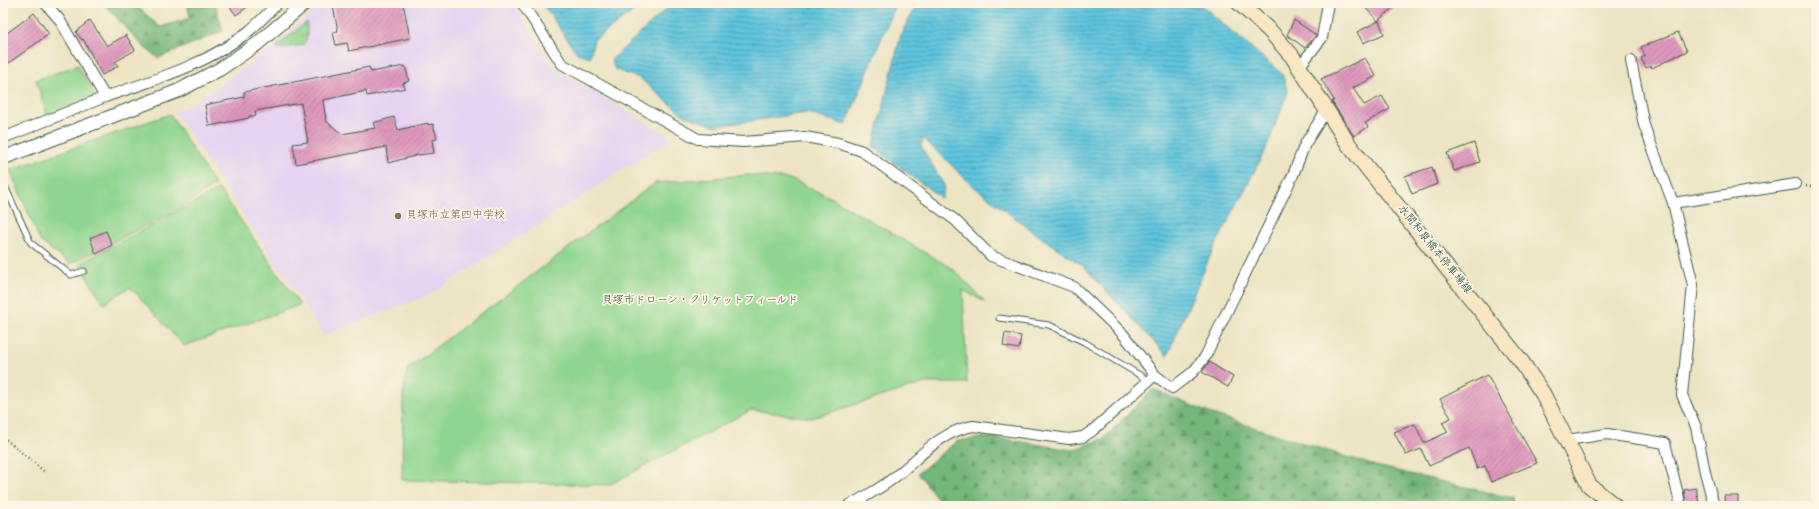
<svg xmlns="http://www.w3.org/2000/svg" width="1819" height="509" viewBox="0 0 1819 509" font-family="'Gochi Hand','Klee One',sans-serif">
<defs>
<pattern id="grass-tufts" width="24" height="20" patternUnits="userSpaceOnUse"><rect width="24" height="20" fill="#90d58f"/><path d="M3 7l-1-3M5 7V3M7 7l1-3M15 17l-1-3M17 17v-4M19 17l1-3" fill="none" stroke="#75ae76"/></pattern>
<pattern id="forest-firs" width="22" height="20" patternUnits="userSpaceOnUse"><rect width="22" height="20" fill="#74b67a"/><path d="M5 1l3.5 6h-7zM16 11l3.5 6h-7z" fill="#5f9565"/></pattern>
<pattern id="water-rules" width="6" height="5" patternUnits="userSpaceOnUse"><rect width="6" height="5" fill="#5fc4dd"/><path d="M0 2.5h6" fill="none" stroke="#4ea0b4"/></pattern>
<pattern id="building-hatch" width="6" height="6" patternUnits="userSpaceOnUse"><rect width="6" height="6" fill="#df98be"/><path d="M-1 1l2-2M0 6l6-6M5 7l2-2" fill="none" stroke="#b47d9b"/></pattern>
</defs>
<rect width="100%" height="100%" fill="#fcf5e5"/>
<filter id="ink" filterUnits="userSpaceOnUse"><feTurbulence type="fractalNoise" baseFrequency=".025" numOctaves="2"/><feDisplacementMap in="SourceGraphic" scale="8" xChannelSelector="R" yChannelSelector="G"/><feConvolveMatrix kernelMatrix="1 2 1 2 8 2 1 2 1" color-interpolation-filters="sRGB"/></filter>
<filter id="wash" filterUnits="userSpaceOnUse"><feTurbulence type="fractalNoise" baseFrequency=".012" numOctaves="4" result="noise"/><feDisplacementMap in="SourceGraphic" scale="16" xChannelSelector="R" yChannelSelector="G"/><feGaussianBlur stdDeviation="0.9" result="paint"/><feColorMatrix in="noise" values="0 0 0 0 0 0 0 0 0 0 0 0 0 0 0 0 0 1.4 0 .05"/><feComposite in="paint" operator="in"/></filter>
<g filter="url(#wash)">
<rect width="100%" height="100%" fill="#ece4c3"/>
<!-- built -->
<path fill="#e5d3f1" d="M324 3H513L555 69 672 138 429 295 324 335 174 111 181 110 225 82 272 48Z"/>
<!-- grass -->
<path fill="url(#grass-tufts)" stroke="#588962" d="M307 22V38L303 45 278 49 277 46Z"/>
<!-- forest -->
<path fill="url(#forest-firs)" stroke="#4a7a57" d="M103 3H133L160 27 190 18 187 3H215L223 31 158 58 144 47Z
M1153 389 1209 413 1376 466 1513 498 1514 506H943L918 473 957 441 992 437 1072 450 1103 439Z"/>
<!-- park -->
<path fill="#90d58f" stroke="#588962" d="M78 65 95 96 47 115 36 80Z
M170 114 215 185 182 207 70 264 40 241 10 170Z
M747 175 790 179 830 197 953 269 985 302 963 290 967 383H925L812 418 751 410 609 485 402 480 403 396 407 369 655 183Z
M219 189 300 305 184 346 130 287 104 304 79 264Z"/>
<!-- water -->
<path fill="url(#water-rules)" stroke="#3f8088" d="M542 3H645L594 40 590 57 577 53Z
M673 3H896L846 125 807 113 715 126 683 115 640 78 615 70 611 60Z
M918 3H1199L1282 74 1288 92 1265 151 1213 250 1167 356 1083 266 1032 231 972 185 923 138 921 146 945 187 941 198 873 147 901 34Z"/>
<g id="blocks">
<!-- building -->
<path fill="url(#building-hatch)" d="M227 3H253L236 15Z
M345 3H403L410 38 349 51 347 43 336 45 333 33 338 31 333 6Z
M1361 3H1398L1378 21Z
M34 13 49 34 3 67V36Z
M90 20 107 46 126 35 135 50 115 62 118 66 102 75 83 39 82 40 76 32Z
M1294 20 1316 35 1305 48 1287 35Z
M1379 21 1384 34 1363 43 1357 32Z
M1678 32 1687 51 1652 68 1651 66 1646 68 1641 58 1645 56 1641 47Z
M1365 58 1376 76 1353 88 1364 105 1382 96 1390 109 1365 123 1368 127 1354 136 1332 102 1334 100 1321 79Z
M405 66 409 81 403 83 405 88 367 96 366 91 323 100 326 121 342 134 375 128 373 123 394 117 398 130 428 123V125L433 124 437 139 432 140 434 153 418 155 388 163 386 147 296 164 293 144 308 142 301 103 255 111 256 116H249V118L209 126 205 105 244 97V92L369 67 371 72Z
M1474 143 1480 162 1454 171 1447 153Z
M1432 167 1437 184 1412 194 1405 176Z
M106 231 112 245 96 254 90 238Z
M1005 333 1021 336 1019 349 1003 346Z
M1209 362 1233 377 1228 387 1202 372Z
M1487 375 1537 463 1491 482 1485 466 1477 469 1469 448 1429 466 1421 449 1406 455 1394 432 1415 424 1424 443 1448 432 1442 422 1451 418 1440 399Z
M1696 488 1699 504 1687 506 1684 490Z
M1724 496H1738V506H1725Z"/>
</g>
</g>
<g filter="url(#ink)">
<use href="#blocks" fill-opacity="0" stroke="#3e5649" stroke-width="1"/>
<g fill="none" stroke-linecap="round" stroke-linejoin="round">
<!-- service casing -->
<g stroke="#3e5649" stroke-width="7">
<path id="service" d="M3 182 31 243 71 275 84 271
M999 318 1049 325 1084 342 1143 377"/>
</g>
<!-- minor casing -->
<g stroke="#3e5649" stroke-width="12">
<path id="minor" d="M45 3 59 19 105 97C154 80 209 64 249 31 260 22 269 12 278 3
M522 3 562 64 698 139 743 142 805 137 838 143 862 151 955 220 991 256 1074 287 1123 334 1155 375 1172 388 1193 372 1205 357 1293 175 1305 144 1327 109
M1631 61 1644 125 1673 203 1693 285 1682 395 1696 427 1705 472 1714 506
M1299 67 1322 38 1328 3
M3 138 105 97
M1673 203 1796 184
M1567 440 1607 434 1665 443 1681 506
M848 506C862 498 878 490 891 480 918 460 938 432 973 426L1069 439 1083 437 1092 431 1155 375"/>
</g>
<!-- tertiary casing -->
<g stroke="#3e5649" stroke-width="15">
<path id="tertiary" d="M3 158 178 91 220 69 257 44 305 3"/>
</g>
<!-- secondary casing -->
<g stroke="#3e5649" stroke-width="17">
<path id="secondary" d="M1239 3 1270 31 1292 56 1349 145 1521 361 1543 394 1589 485 1615 506"/>
</g>
<!-- path -->
<path stroke="#3e5649" stroke-width="2.5" stroke-dasharray="1 3" stroke-linecap="butt" d="M1806 186 1816 188
M3 437 46 473"/>
<!-- service -->
<use href="#service" stroke="#fff" stroke-width="5"/>
<!-- minor -->
<use href="#minor" stroke="#fff" stroke-width="10"/>
<!-- tertiary -->
<use href="#tertiary" stroke="#fff" stroke-width="13"/>
<!-- secondary -->
<use href="#secondary" stroke="#f9e7c3" stroke-width="15"/>
</g>
</g>
<!-- markers -->
<circle fill="#8d6e63" stroke="#fcf5e5" stroke-width="1.5" cx="398" cy="216" r="4"/>
<g text-anchor="middle" dominant-baseline="central" stroke-width="3.5" stroke-linejoin="round" paint-order="stroke">
<!-- education labels -->
<g font-size="11" fill="#785e54" stroke="#fcf5e5" text-anchor="start">
<text x="406" y="216">貝塚市立第四中学校</text>
</g>
<!-- street labels -->
<g font-size="11" fill="#1f3d34" stroke="#fcf5e5">
<text transform="translate(1434 250) rotate(51)">水間和泉橋本停車場線</text>
</g>
<!-- park labels -->
<g font-size="11" fill="#365b46" stroke="#fcf5e5">
<text x="700" y="301">貝塚市ドローン・クリケットフィールド</text>
</g>
</g>
<!-- margin -->
<rect width="1819" height="509" fill="none" stroke="#fcf5e5" stroke-width="16"/>
</svg>
